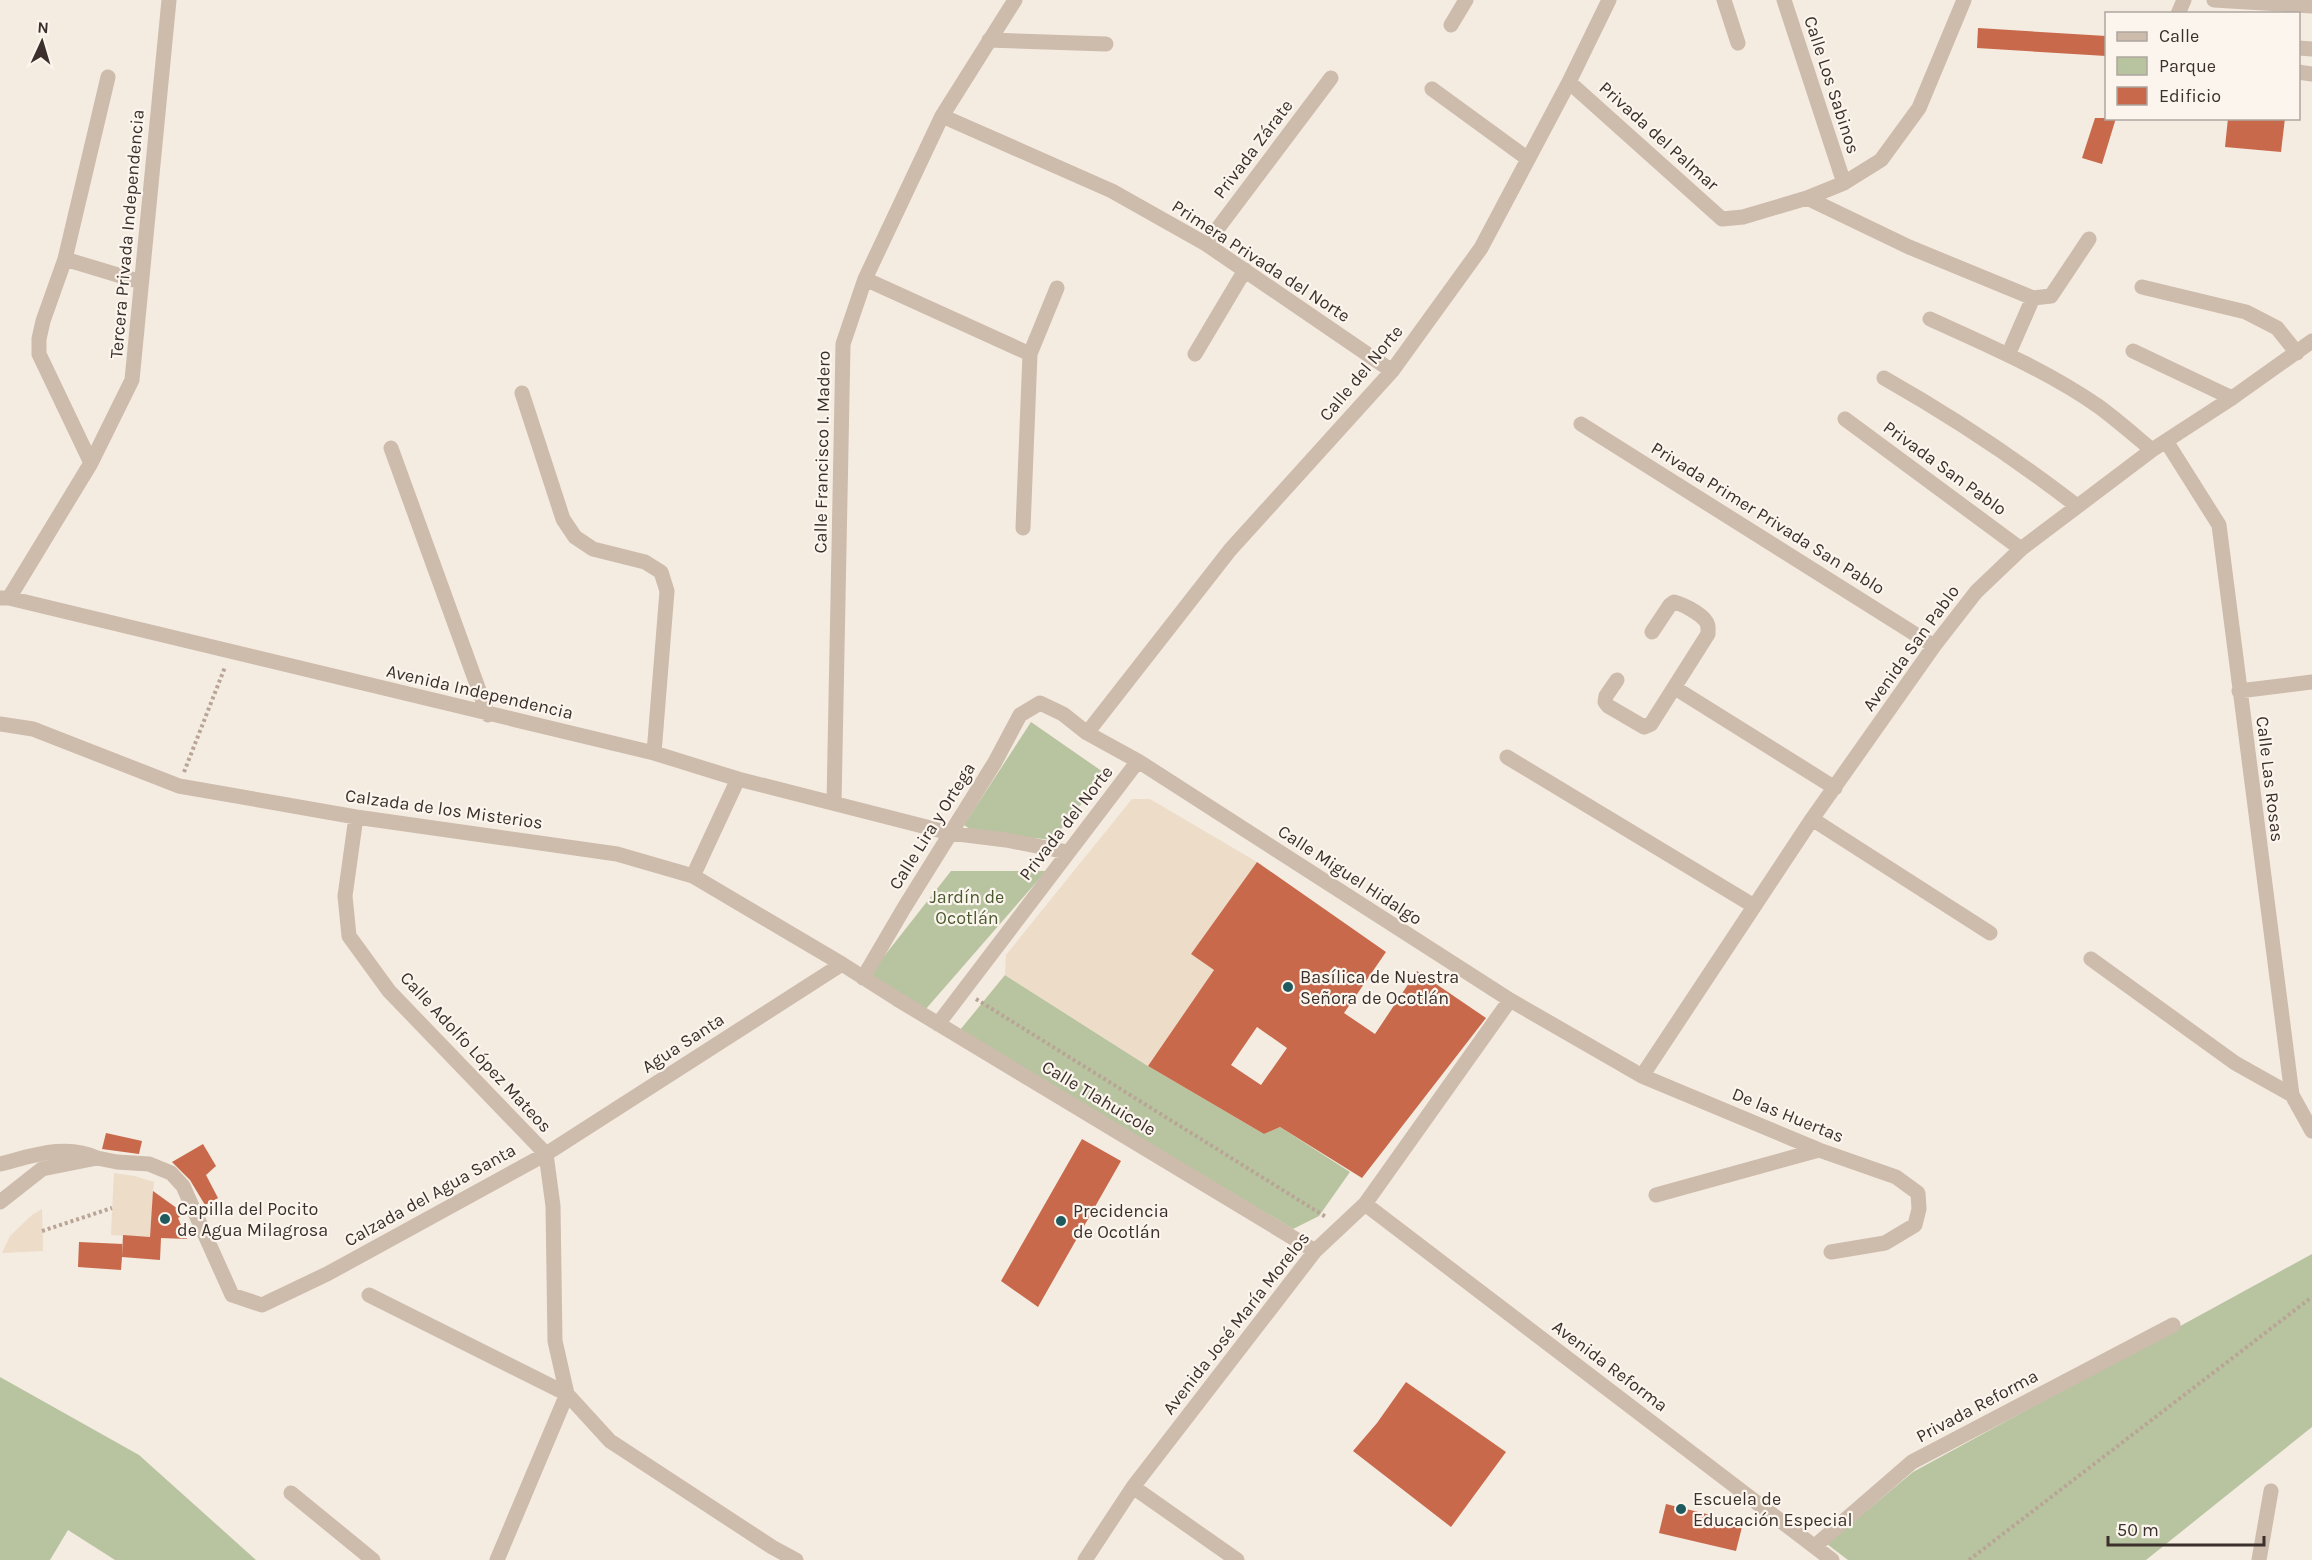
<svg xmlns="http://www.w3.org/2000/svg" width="2312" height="1560" viewBox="0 0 2312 1560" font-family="Karla,sans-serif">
<rect width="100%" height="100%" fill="#f4ebe1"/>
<!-- green -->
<path fill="#b8c4a0" d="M1031 722 1106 774 1052 840 973 831 964 825Z
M951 871H1046L925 1010 867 978Z
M1005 975 1148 1066 1264 1134 1280 1127 1350 1172 1319 1216 1293 1229 960 1030Z
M2312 1254V1427L2146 1560H1848L1827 1544 1913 1472Z
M0 1377 139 1455 256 1560H115L68 1530 50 1560H0Z"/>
<!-- plaza -->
<path fill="#ecdcc8" d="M1132 799H1150L1257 862 1191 954 1214 970 1148 1066 1005 975 1006 955Z
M114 1173 134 1176 154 1182 150 1237 111 1235Z
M42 1209 43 1251 2 1253 10 1236 32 1215Z"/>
<!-- building -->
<path fill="#c8694b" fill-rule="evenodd" d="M1978 28 2106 36V56L1977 48Z
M2095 118H2116L2102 164 2082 158Z
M2228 118H2285L2281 152 2225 147Z
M1257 862 1386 952 1344 1013 1375 1034 1417 971 1486 1018 1362 1178 1280 1127 1264 1134 1148 1066 1214 970 1191 954ZM1257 1027 1287 1048 1261 1085 1231 1065Z
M106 1133 142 1141 139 1154 102 1149Z
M1082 1139 1121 1161 1038 1307 1001 1281Z
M203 1144 216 1166 206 1175 218 1198 205 1205 190 1180 172 1162Z
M153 1191 185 1214 178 1218 187 1239 161 1238 160 1260 122 1257 123 1235 150 1237Z
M79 1242 123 1244 121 1270 78 1267Z
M1406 1382 1506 1452 1451 1527 1353 1451 1377 1423Z
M1666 1504 1743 1523 1736 1551 1659 1533Z"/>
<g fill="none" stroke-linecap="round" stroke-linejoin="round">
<!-- path -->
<path stroke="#b9a596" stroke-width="4" stroke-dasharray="3 3" stroke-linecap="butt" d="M184 772 225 667
M976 999 1326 1217
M42 1231 112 1208
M1969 1560 2312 1297"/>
<!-- minor -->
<path stroke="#cdbbac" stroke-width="15" d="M1724 0 1738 43
M1784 0 1844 183
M2214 0 2312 6
M2178 14 2184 0
M1451 25 1466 0
M989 40 1106 44
M2298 48 2312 49
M2298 72 2312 74
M1569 82 1722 219 1743 217 1807 198 1844 183 1881 160 1919 108 1964 0
M1432 89 1528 159
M942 116 1112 191 1206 244 1392 371
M1807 198 1909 247 2033 298 2051 296 2089 239
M1206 244 1331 78
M65 259 141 282
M865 279 1030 354
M2142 287 2246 312 2277 328 2297 353
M1930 319C1987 345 2046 370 2098 406 2116 419 2134 435 2152 450
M2133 351 2232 398
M1195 354 1245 270
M2008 355 2033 298
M1884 378C1951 416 2015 458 2077 506
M522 393 563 519 575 537 593 549 645 562 661 572 667 591 654 753
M1845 419 2021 549
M1581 424 1934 646
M2166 441 2219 525 2292 1095 2312 1131
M391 448 488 715
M91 463 39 354V339L43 321 65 259 108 77
M1023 528 1030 354 1057 288
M0 598H9L654 753 738 779 950 833 1006 840 1067 852
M9 598 91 463 132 380 169 0
M1617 680 1606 696 1605 702 1608 706 1644 727 1651 724 1708 634C1708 629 1709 624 1705 620 1699 613 1683 604 1674 602L1670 605 1652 632
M1675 688 1835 788
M2239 691 2312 682
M0 724 33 729 179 786 356 817 617 854 693 876 842 964 897 999 1315 1251
M1087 733 1230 550 1392 371 1481 248 1569 82 1609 0
M1507 757 1754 906
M834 803 843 344 865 279 942 116 1015 0
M356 817 345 896 349 936 389 991 546 1154 553 1206 555 1341 567 1394 610 1441 772 1547 796 1560
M1812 819 1990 933
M693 876 738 779
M2091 959 2235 1063 2292 1095
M863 978 904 908 995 762 1020 715 1040 703 1063 714 1087 733 1138 761 1510 1000 1642 1076 1819 1150 1896 1177 1918 1193 1919 1209 1915 1225 1885 1243 1831 1252
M938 1024 1138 761
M1642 1076 1812 819 1934 646 1976 592 2021 549 2152 450 2232 398 2312 341
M0 1164C32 1156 66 1143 97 1158
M1656 1195 1819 1150
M0 1202 42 1169 97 1158 117 1162 149 1164 171 1173 183 1186 232 1295 262 1305 327 1274 546 1154 842 964
M1365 1204 1832 1560
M369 1295 567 1394 497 1560
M1133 1487 1237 1560
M291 1493 373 1560
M1815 1546 1912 1462 2173 1325
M1085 1560 1133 1487 1315 1251 1365 1204 1510 1000
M2259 1560 2271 1491"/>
</g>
<!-- markers -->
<g fill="#1f5a5e" stroke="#fbf5ee" stroke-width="2">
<circle cx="1288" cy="987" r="6"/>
<circle cx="165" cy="1219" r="6"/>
<circle cx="1061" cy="1221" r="6"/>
<circle cx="1681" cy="1509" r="6"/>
</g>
<g text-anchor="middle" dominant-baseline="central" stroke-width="4.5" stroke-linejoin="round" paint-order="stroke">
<!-- street labels -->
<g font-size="18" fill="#3b302b" stroke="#fbf5ee">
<text transform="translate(1832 85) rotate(72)">Calle Los Sabinos</text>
<text transform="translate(1659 136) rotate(42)">Privada del Palmar</text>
<text transform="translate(1253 149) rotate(-53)">Privada Zárate</text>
<text transform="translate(127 234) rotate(-85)">Tercera Privada Independencia</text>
<text transform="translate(1261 261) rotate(33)">Primera Privada del Norte</text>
<text transform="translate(1361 373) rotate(-50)">Calle del Norte</text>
<text transform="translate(822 452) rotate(-89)">Calle Francisco I. Madero</text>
<text transform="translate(1945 468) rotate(36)">Privada San Pablo</text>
<text transform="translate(1768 518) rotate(32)">Privada Primer Privada San Pablo</text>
<text transform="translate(1911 648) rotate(-54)">Avenida San Pablo</text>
<text transform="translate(480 692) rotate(13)">Avenida Independencia</text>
<text transform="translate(2270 779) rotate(83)">Calle Las Rosas</text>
<text transform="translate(444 809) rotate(8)">Calzada de los Misterios</text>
<text transform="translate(1066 823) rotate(-52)">Privada del Norte</text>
<text transform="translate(932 826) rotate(-58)">Calle Lira y Ortega</text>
<text transform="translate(1350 875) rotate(33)">Calle Miguel Hidalgo</text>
<text transform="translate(683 1043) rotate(-33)">Agua Santa</text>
<text transform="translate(476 1052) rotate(47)">Calle Adolfo López Mateos</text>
<text transform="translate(1099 1098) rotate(31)">Calle Tlahuicole</text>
<text transform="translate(1788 1115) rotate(22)">De las Huertas</text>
<text transform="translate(430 1195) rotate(-29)">Calzada del Agua Santa</text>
<text transform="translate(1236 1323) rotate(-52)">Avenida José María Morelos</text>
<text transform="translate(1610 1366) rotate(37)">Avenida Reforma</text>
<text transform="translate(1977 1406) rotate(-28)">Privada Reforma</text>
</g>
<!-- park labels -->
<g font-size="18" fill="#4a5a2e" stroke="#fbf5ee">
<text x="967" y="897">Jardín de<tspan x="967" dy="21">Ocotlán</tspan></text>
</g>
<!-- poi labels -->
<g font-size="18" fill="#3b302b" stroke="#fbf5ee" text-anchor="start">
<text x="1300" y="977">Basílica de Nuestra<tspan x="1300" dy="21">Señora de Ocotlán</tspan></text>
<text x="177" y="1209">Capilla del Pocito<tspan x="177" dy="21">de Agua Milagrosa</tspan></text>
<text x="1073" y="1211">Precidencia<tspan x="1073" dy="21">de Ocotlán</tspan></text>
<text x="1693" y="1499">Escuela de<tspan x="1693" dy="21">Educación Especial</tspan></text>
</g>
</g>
<!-- legend -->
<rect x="2105" y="12" width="195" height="108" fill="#fbf5ee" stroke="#aea6a0" stroke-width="1.5"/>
<rect x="2117" y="32" width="30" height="9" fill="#cdbbac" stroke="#aea6a0" stroke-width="1.5"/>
<text x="2159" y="42" font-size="18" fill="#3b302b">Calle</text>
<rect x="2117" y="57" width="30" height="18" fill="#b8c4a0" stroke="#aea6a0" stroke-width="1.5"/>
<text x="2159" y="72" font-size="18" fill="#3b302b">Parque</text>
<rect x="2117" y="87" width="30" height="18" fill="#c8694b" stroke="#aea6a0" stroke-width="1.5"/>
<text x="2159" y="102" font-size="18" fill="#3b302b">Edificio</text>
<!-- north arrow -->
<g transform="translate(42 42) rotate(4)" stroke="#fbf5ee" stroke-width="4.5" paint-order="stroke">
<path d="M0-4.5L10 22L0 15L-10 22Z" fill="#3b302b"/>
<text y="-9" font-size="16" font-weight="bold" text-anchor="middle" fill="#3b302b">N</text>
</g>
<!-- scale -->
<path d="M2108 1536v9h156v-9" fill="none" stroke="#3b302b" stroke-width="3"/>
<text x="2117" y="1536" font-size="18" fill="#3b302b" stroke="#fbf5ee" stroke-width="4.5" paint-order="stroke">50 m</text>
</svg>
